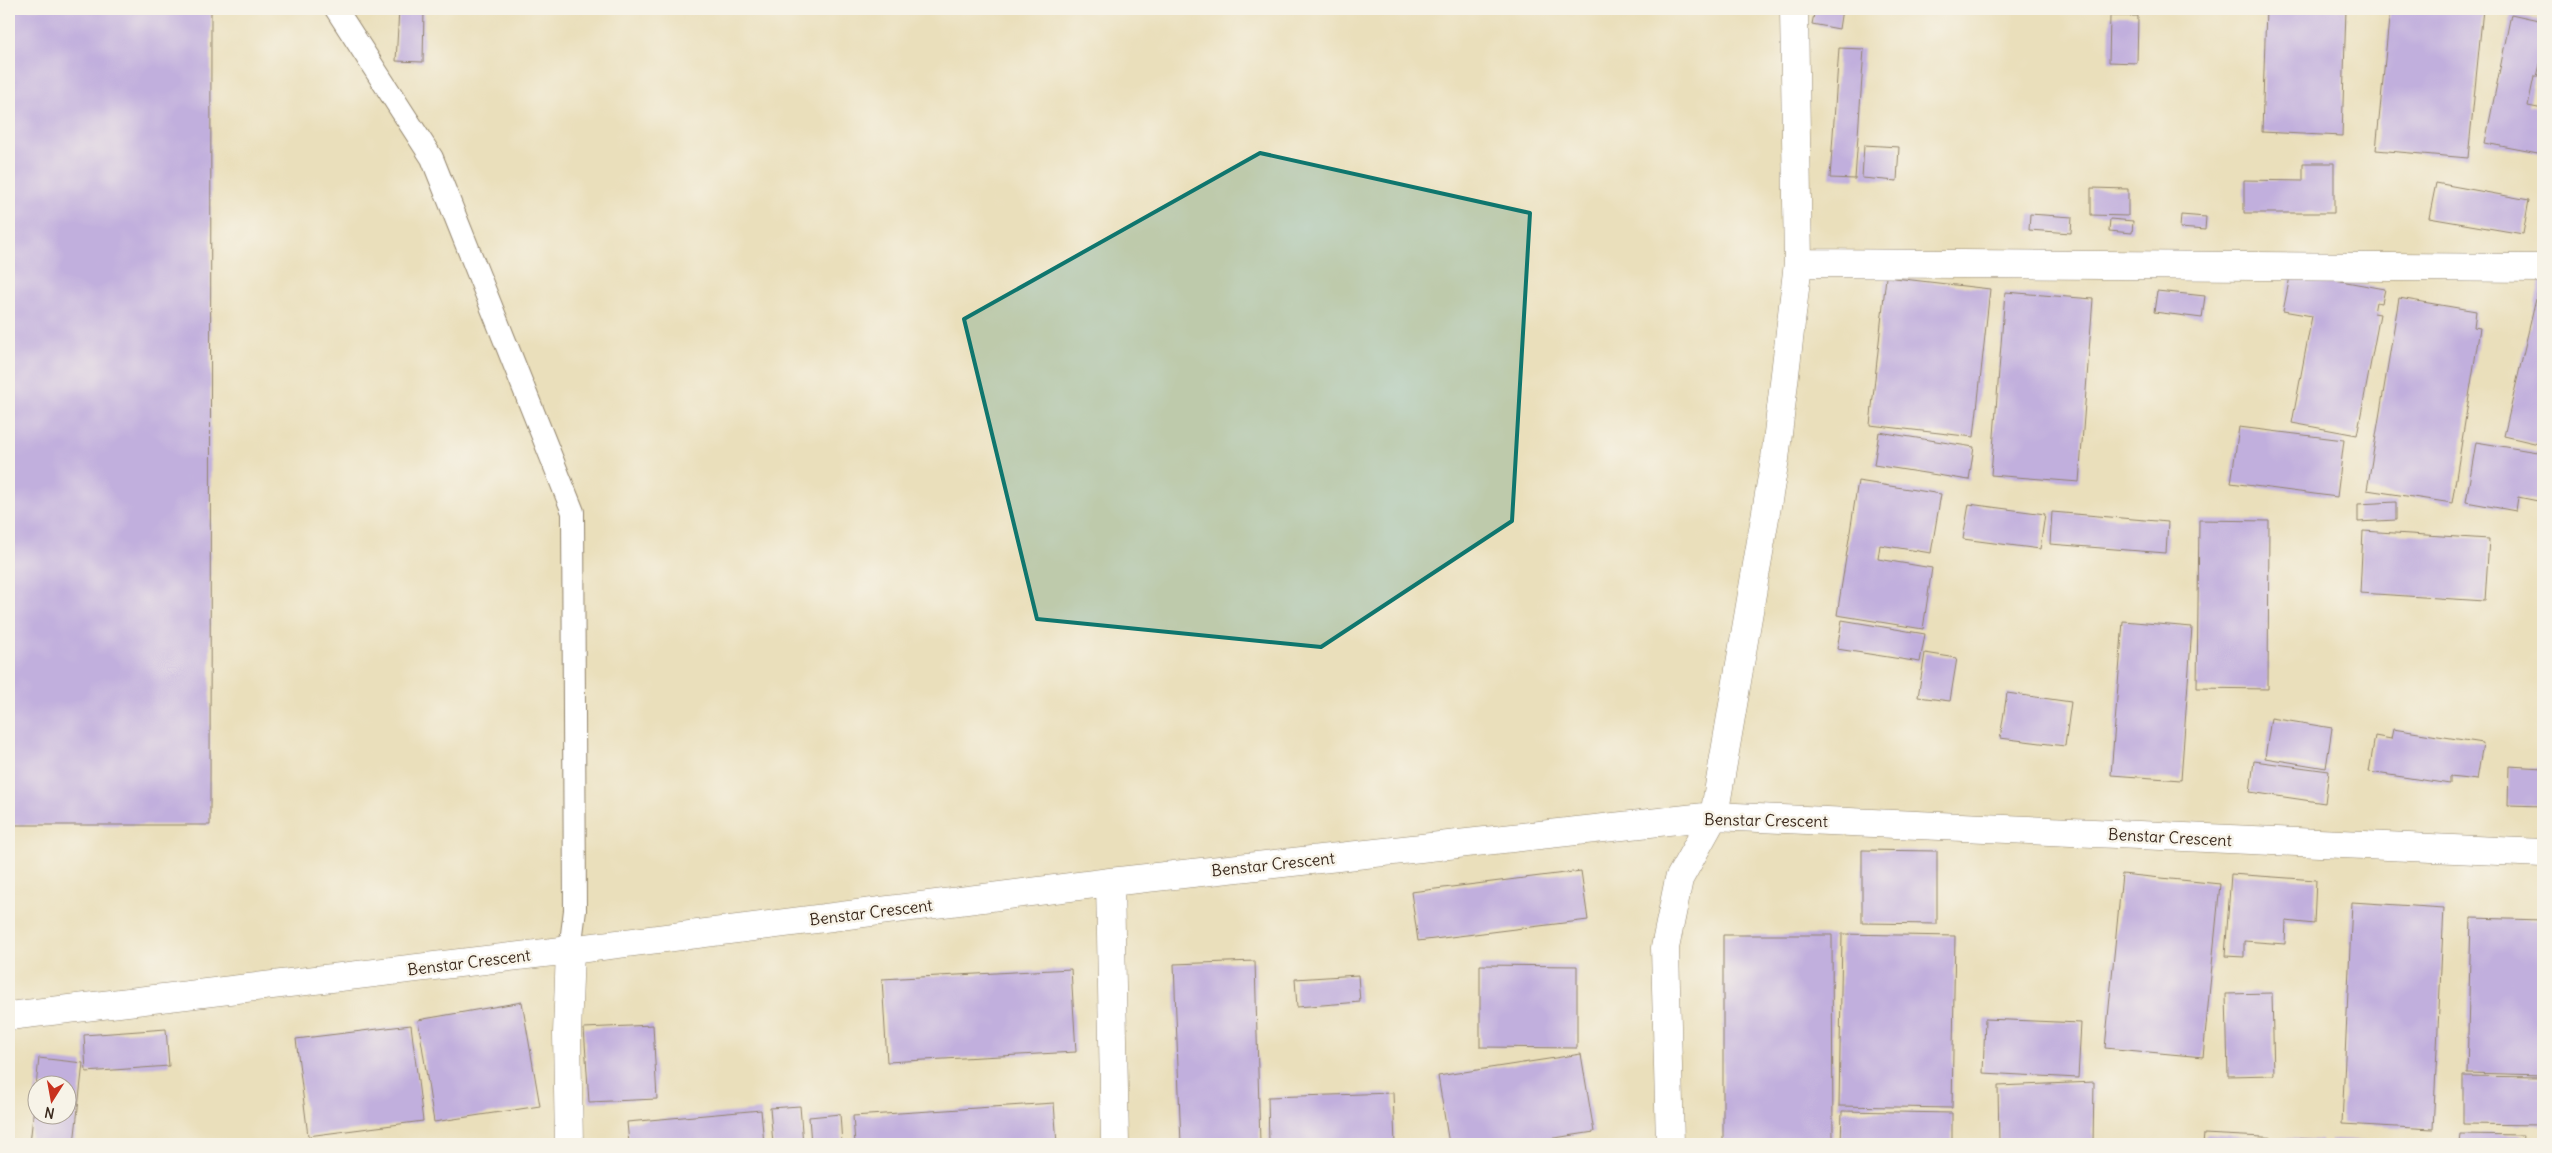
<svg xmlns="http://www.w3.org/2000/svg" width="2552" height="1153" viewBox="0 0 2552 1153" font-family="Delius,sans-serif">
<rect width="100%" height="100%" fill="#f7f3e8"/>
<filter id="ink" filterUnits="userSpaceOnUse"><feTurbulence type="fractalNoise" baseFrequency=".02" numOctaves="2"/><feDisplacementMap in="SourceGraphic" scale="10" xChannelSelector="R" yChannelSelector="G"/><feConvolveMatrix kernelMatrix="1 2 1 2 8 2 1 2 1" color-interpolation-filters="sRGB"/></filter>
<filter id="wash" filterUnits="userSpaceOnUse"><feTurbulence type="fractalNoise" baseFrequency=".0096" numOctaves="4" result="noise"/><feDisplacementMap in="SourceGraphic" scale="20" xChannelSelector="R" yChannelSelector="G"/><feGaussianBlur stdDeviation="1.12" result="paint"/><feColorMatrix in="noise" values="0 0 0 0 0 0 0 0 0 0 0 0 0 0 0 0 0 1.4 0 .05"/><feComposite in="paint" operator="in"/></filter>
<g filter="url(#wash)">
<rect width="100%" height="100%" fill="#eadfbb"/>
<g id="blocks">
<!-- building -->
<path fill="#c1afdd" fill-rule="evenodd" d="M9 9H211L210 825H9Z
M399 9H424L423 62 396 61Z
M1815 9H1842L1839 29 1812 24Z
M2266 9H2346L2342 136 2262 132Z
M2390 9H2483L2468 158 2376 150Z
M2511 14 2543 21V61L2541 60 2537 77H2534L2528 106 2543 109V154L2485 143Z
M2110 16H2138L2137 63 2109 62Z
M1839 48 1864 49 1855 179 1830 178Z
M1864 145 1899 147 1897 181 1862 178Z
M2303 163H2334V213H2244V180L2303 181Z
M2436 183 2529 200 2523 234 2429 218Z
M2091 188 2128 189V216L2091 215Z
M2030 214 2072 217 2071 233 2029 230Z
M2181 215 2206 217 2205 230 2180 228Z
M2110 219 2133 221 2132 233 2109 231Z
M2291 272 2385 289 2382 303 2376 302 2374 313 2380 314 2357 435 2292 423 2312 316 2283 311Z
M1886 277 1990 289 1974 437 1870 425Z
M2540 282H2543V445L2504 436Z
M2157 291 2205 296 2202 318 2154 312Z
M2005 292 2093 299 2079 482 1991 475Z
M2399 298 2476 311 2474 327 2480 328 2452 503 2367 490Z
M2239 427 2344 440 2337 497 2231 483Z
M1879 432 1974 447 1969 480 1874 465Z
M2476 442 2543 453V502L2518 497 2516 511 2466 502Z
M1858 481 1941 494 1931 553 1880 545 1878 559 1932 568 1923 629 1837 615Z
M2396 502V520L2358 522V504Z
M1969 504 2045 514 2040 549 1963 539Z
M2052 512 2168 522 2166 553 2050 544Z
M2199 520 2269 521 2268 689 2197 688Z
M2363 531 2489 539 2485 601 2360 593Z
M1842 620 1925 634 1920 662 1837 649Z
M2123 621 2192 627 2181 780 2111 775Z
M1925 653 1957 658 1950 701 1918 697Z
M2007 693 2071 702 2065 746 2000 738Z
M2271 718 2332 728 2326 768 2265 758Z
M2393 729 2483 743 2477 780 2450 777V784L2369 772 2375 736 2391 739Z
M2254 761 2329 771 2325 803 2250 792Z
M2509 766 2543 768V806L2508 805Z
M1862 850 1937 851V924L1862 923Z
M1581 871 1588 920 1418 941 1411 892Z
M2122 874 2220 884 2203 1057 2105 1048Z
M2231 874 2316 880 2314 924 2286 921 2285 944 2244 941V957L2225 956Z
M2352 902 2444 908 2433 1129 2342 1124Z
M2471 918 2543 920V1075L2467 1073Z
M1842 934 1955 936 1952 1108 1839 1106Z
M1723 935H1832L1833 1144H1723Z
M1255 961 1260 1144H1181L1174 964Z
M1480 965 1577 966V1048L1480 1047Z
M1071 969 1076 1052 887 1062 882 979Z
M1358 975 1360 1002 1297 1007 1295 979Z
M2272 993 2274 1075 2228 1076 2226 994Z
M522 1002 540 1106 434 1122 418 1020Z
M1985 1019 2081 1023 2078 1078 1983 1073Z
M411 1025 423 1121 308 1136 296 1039Z
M653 1025 657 1099 589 1102 584 1028Z
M166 1029 169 1066 86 1072 84 1035Z
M1581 1054 1594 1132 1515 1144H1449L1438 1076Z
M39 1058 83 1063 74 1144H30ZM38 1086H68V1116H38Z
M2463 1076 2543 1077V1125L2463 1124Z
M2094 1082 2093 1144H1999L1998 1086Z
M1393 1093 1395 1144H1269L1268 1097Z
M1054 1103 1057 1144H855L853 1116Z
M800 1106 803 1144H773L770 1108Z
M761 1110 764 1144H629L627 1122Z
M1842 1111 1952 1113V1144H1841Z
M840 1114 842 1144H811L809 1117Z
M2204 1134 2322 1140V1144H2203Z
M2460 1134 2523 1135 2522 1144H2459Z
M2331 1140 2421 1143V1144H2331Z"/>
</g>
</g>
<g filter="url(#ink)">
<use href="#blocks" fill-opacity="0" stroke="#92846c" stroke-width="1"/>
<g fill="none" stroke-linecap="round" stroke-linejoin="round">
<!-- service casing -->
<g stroke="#92846c" stroke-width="24">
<path id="service" d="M336 9 432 158 573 512 575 910 570 950"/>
</g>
<!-- minor casing -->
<g stroke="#92846c" stroke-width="29">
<path id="minor" d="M1798 263 2543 268
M1110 882 1115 1144
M9 1016 570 950 1110 882 1714 816 2543 853
M569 1144 567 1034 570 950
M1670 1144 1665 948 1679 879 1714 816 1775 459 1798 263 1794 9"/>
</g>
<!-- service -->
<use href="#service" stroke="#fff" stroke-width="22"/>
<!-- minor -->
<use href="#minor" stroke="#fff" stroke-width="28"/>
</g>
</g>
<!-- marked area -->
<path fill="#0f766e" fill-opacity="0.2" stroke="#0f766e" stroke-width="4" stroke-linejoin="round" d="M1260 153 1530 213 1512 521 1321 647 1037 619 964 319Z"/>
<g text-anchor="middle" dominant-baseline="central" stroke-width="5" stroke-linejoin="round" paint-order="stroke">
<!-- street labels -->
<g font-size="16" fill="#3b2a1e" stroke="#f7f3e8">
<text transform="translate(1766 820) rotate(1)">Benstar Crescent</text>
<text transform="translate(2170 837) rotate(3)">Benstar Crescent</text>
<text transform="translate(1273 864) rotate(-6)">Benstar Crescent</text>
<text transform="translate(871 912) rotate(-7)">Benstar Crescent</text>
<text transform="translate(469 962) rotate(-7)">Benstar Crescent</text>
</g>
</g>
<!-- margin -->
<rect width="2552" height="1153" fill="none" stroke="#f7f3e8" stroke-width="30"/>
<!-- north arrow -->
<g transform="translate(52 1100) rotate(191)"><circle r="24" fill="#f7f3e8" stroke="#aca397"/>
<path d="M0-4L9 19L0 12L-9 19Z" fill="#c8321e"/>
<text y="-8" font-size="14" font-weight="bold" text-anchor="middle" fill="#3b2a1e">N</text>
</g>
</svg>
